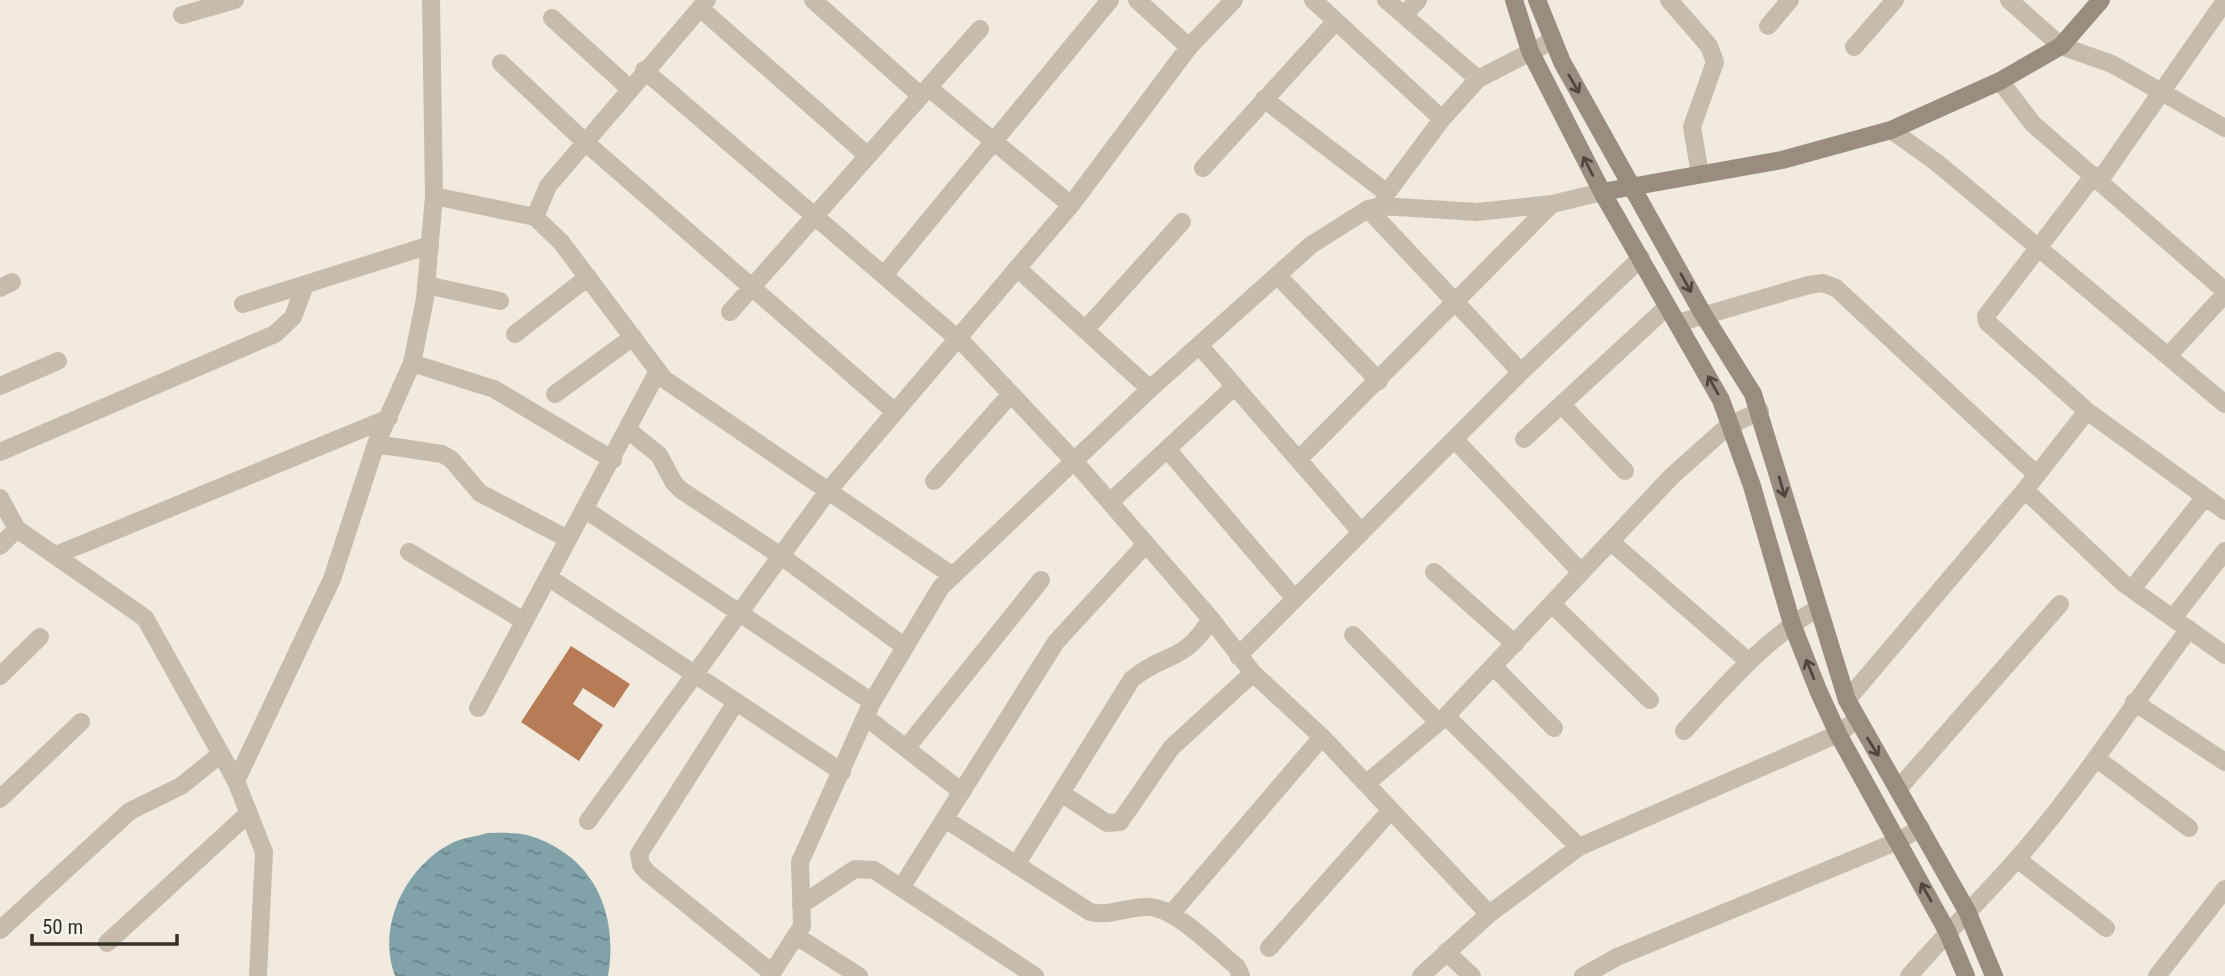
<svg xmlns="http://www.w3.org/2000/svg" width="2225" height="976" viewBox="0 0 2225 976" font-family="'Roboto Condensed',sans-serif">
<defs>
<pattern id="water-ripples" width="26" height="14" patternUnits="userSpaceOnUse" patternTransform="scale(1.75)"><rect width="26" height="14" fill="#82a2a9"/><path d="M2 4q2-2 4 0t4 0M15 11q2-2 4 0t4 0" fill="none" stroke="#6b848a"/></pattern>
</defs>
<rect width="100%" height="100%" fill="#f0eadf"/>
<!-- water -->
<path fill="url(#water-ripples)" d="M488 833C500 833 515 832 527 835 593 854 619 912 608 976H395C376 926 406 866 452 843 462 838 477 836 488 833Z"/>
<!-- building -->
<path fill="#b77c56" d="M571 646 630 684 614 708 583 688 573 704 603 725 579 761 521 722Z"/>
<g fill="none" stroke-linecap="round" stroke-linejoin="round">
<!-- street -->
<path stroke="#c7bcac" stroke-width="18" d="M813 0 921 96
M1137 0 1189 47
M1313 0 1442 119
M1386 0 1478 79
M1669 0 1709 46 1715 62 1692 127 1700 174
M2009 0 2061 46 2112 64 2225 128
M700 8 868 156
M182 15 235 0
M1404 15 1418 0
M552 18 629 88
M1768 26 1790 0
M1854 47 1895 0
M501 63 585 142 895 412
M644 70 965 345 1075 462 1211 619 1253 673 1322 737 1489 914 1579 847 1838 734 1856 720
M2000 81 2033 124 2225 291
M929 88 1071 205
M1264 99 1387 193
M1891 130 1936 162 2225 404
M1203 168 1336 21
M2094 175 1986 316 1987 322 2087 411 2225 511
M2100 180 2225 1
M434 196 535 217 561 242 664 379 953 576
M1382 206 1387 193 1442 119 1478 79 1552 41
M1368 209 1521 372
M535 217 548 186 707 0
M1017 268 1150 389
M884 275 1110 0
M1277 275 1379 381
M426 285 500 301
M0 288 12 282
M243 304 430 245
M730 312 980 29
M1678 323 1809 285 1823 283 1836 288 2037 475
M1085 330 1182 222
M515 334 588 277
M1199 345 1361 532
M2168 356 2225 294
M412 363 494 389 613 460
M0 386 58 361
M555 394 633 337
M1562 405 1625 471
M628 430 659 455 674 483 681 490 781 556 905 647
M1454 439 1581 572
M1524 439 1667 307
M376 444 442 454 451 459 480 493 568 539
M1167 449 1295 599
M0 452 275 334 293 317 305 285
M1299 459 1552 204
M934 481 1011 394
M2025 490 2123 583 2225 655
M0 498 17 529 145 618 236 781 264 852 258 976
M1110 502 1235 386
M586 510 872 702
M1611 542 1748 661
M0 546 17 529
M409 552 524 621
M56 555 389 418
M1434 572 1515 644
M548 577 842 772
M2132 589 2205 497
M1553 605 1650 700
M2173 618 2225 551
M1353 635 1438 722
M1238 656 1521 372 1641 258
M1493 666 1554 728
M0 676 40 637
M1847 700 2025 490 2087 411
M736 702 639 854 641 865 648 873 772 973
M2134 702 2225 762
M478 708 658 371
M1446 716 1579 847
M867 718 962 792
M1684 731C1725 686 1764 640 1818 608
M907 747 1041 580
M2096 758 2189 828
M236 781 332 579 376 444 412 363 425 299 434 196 431 0
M1367 783 1446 716 1672 476 1728 426 1760 411
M1899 788 2060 604
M1061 793 1107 823 1120 822 1171 748 1253 673
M0 799 81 722
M945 819 1090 912C1110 917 1128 906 1148 907 1175 907 1216 950 1237 967L1241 976
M588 821 828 491 1071 205 1189 47 1234 0
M2017 859 2106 928
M1016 865 1132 679C1167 651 1183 664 1211 619
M901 888 1056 642 1146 544
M801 905 855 869 874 870 1035 976
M1171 914 1322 737
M0 930 130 811 181 786 221 754
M796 936 859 976
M107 943 249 813
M1269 948 1391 810
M1446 952 1472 976
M770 976 802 926 800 862 872 702 941 587 1150 389 1311 245 1368 209 1382 206 1477 212 1552 204 1602 192
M1421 976 1489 914
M1583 976 1617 957 1898 841 1921 828
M1909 976C1944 935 1982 899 2017 859 2080 787 2132 705 2189 629
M2157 976 2225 889"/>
<!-- secondary -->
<path stroke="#9a8c7e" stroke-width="18" d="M1514 0 1530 51 1602 192 1721 400 1752 486 1792 624 1818 690 1838 734 1947 931 1966 976
M1537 0 1562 62 1703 314 1753 394 1847 700 1967 911 1994 976
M1602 192 1782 160 1891 130 2000 81 2061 46 2101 0"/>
</g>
<!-- one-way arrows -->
<defs><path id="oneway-shaft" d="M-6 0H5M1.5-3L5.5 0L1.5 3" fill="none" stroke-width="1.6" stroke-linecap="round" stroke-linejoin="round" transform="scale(1.75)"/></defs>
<g stroke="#4f473f">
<use href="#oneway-shaft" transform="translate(1574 84) rotate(60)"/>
<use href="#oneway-shaft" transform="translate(1588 166) rotate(-117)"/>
<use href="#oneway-shaft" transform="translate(1686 283) rotate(61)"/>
<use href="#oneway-shaft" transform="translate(1713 385) rotate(-119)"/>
<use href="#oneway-shaft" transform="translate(1782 487) rotate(74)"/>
<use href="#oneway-shaft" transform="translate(1810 669) rotate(-112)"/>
<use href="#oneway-shaft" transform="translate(1873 747) rotate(58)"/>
<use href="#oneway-shaft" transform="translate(1926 892) rotate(-119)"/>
</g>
<!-- scale -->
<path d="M32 934v10h145v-10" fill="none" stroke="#36302a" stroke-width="3.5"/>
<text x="42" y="934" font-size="21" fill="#36302a" stroke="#f8f4eb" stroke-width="5" paint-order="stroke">50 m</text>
</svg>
